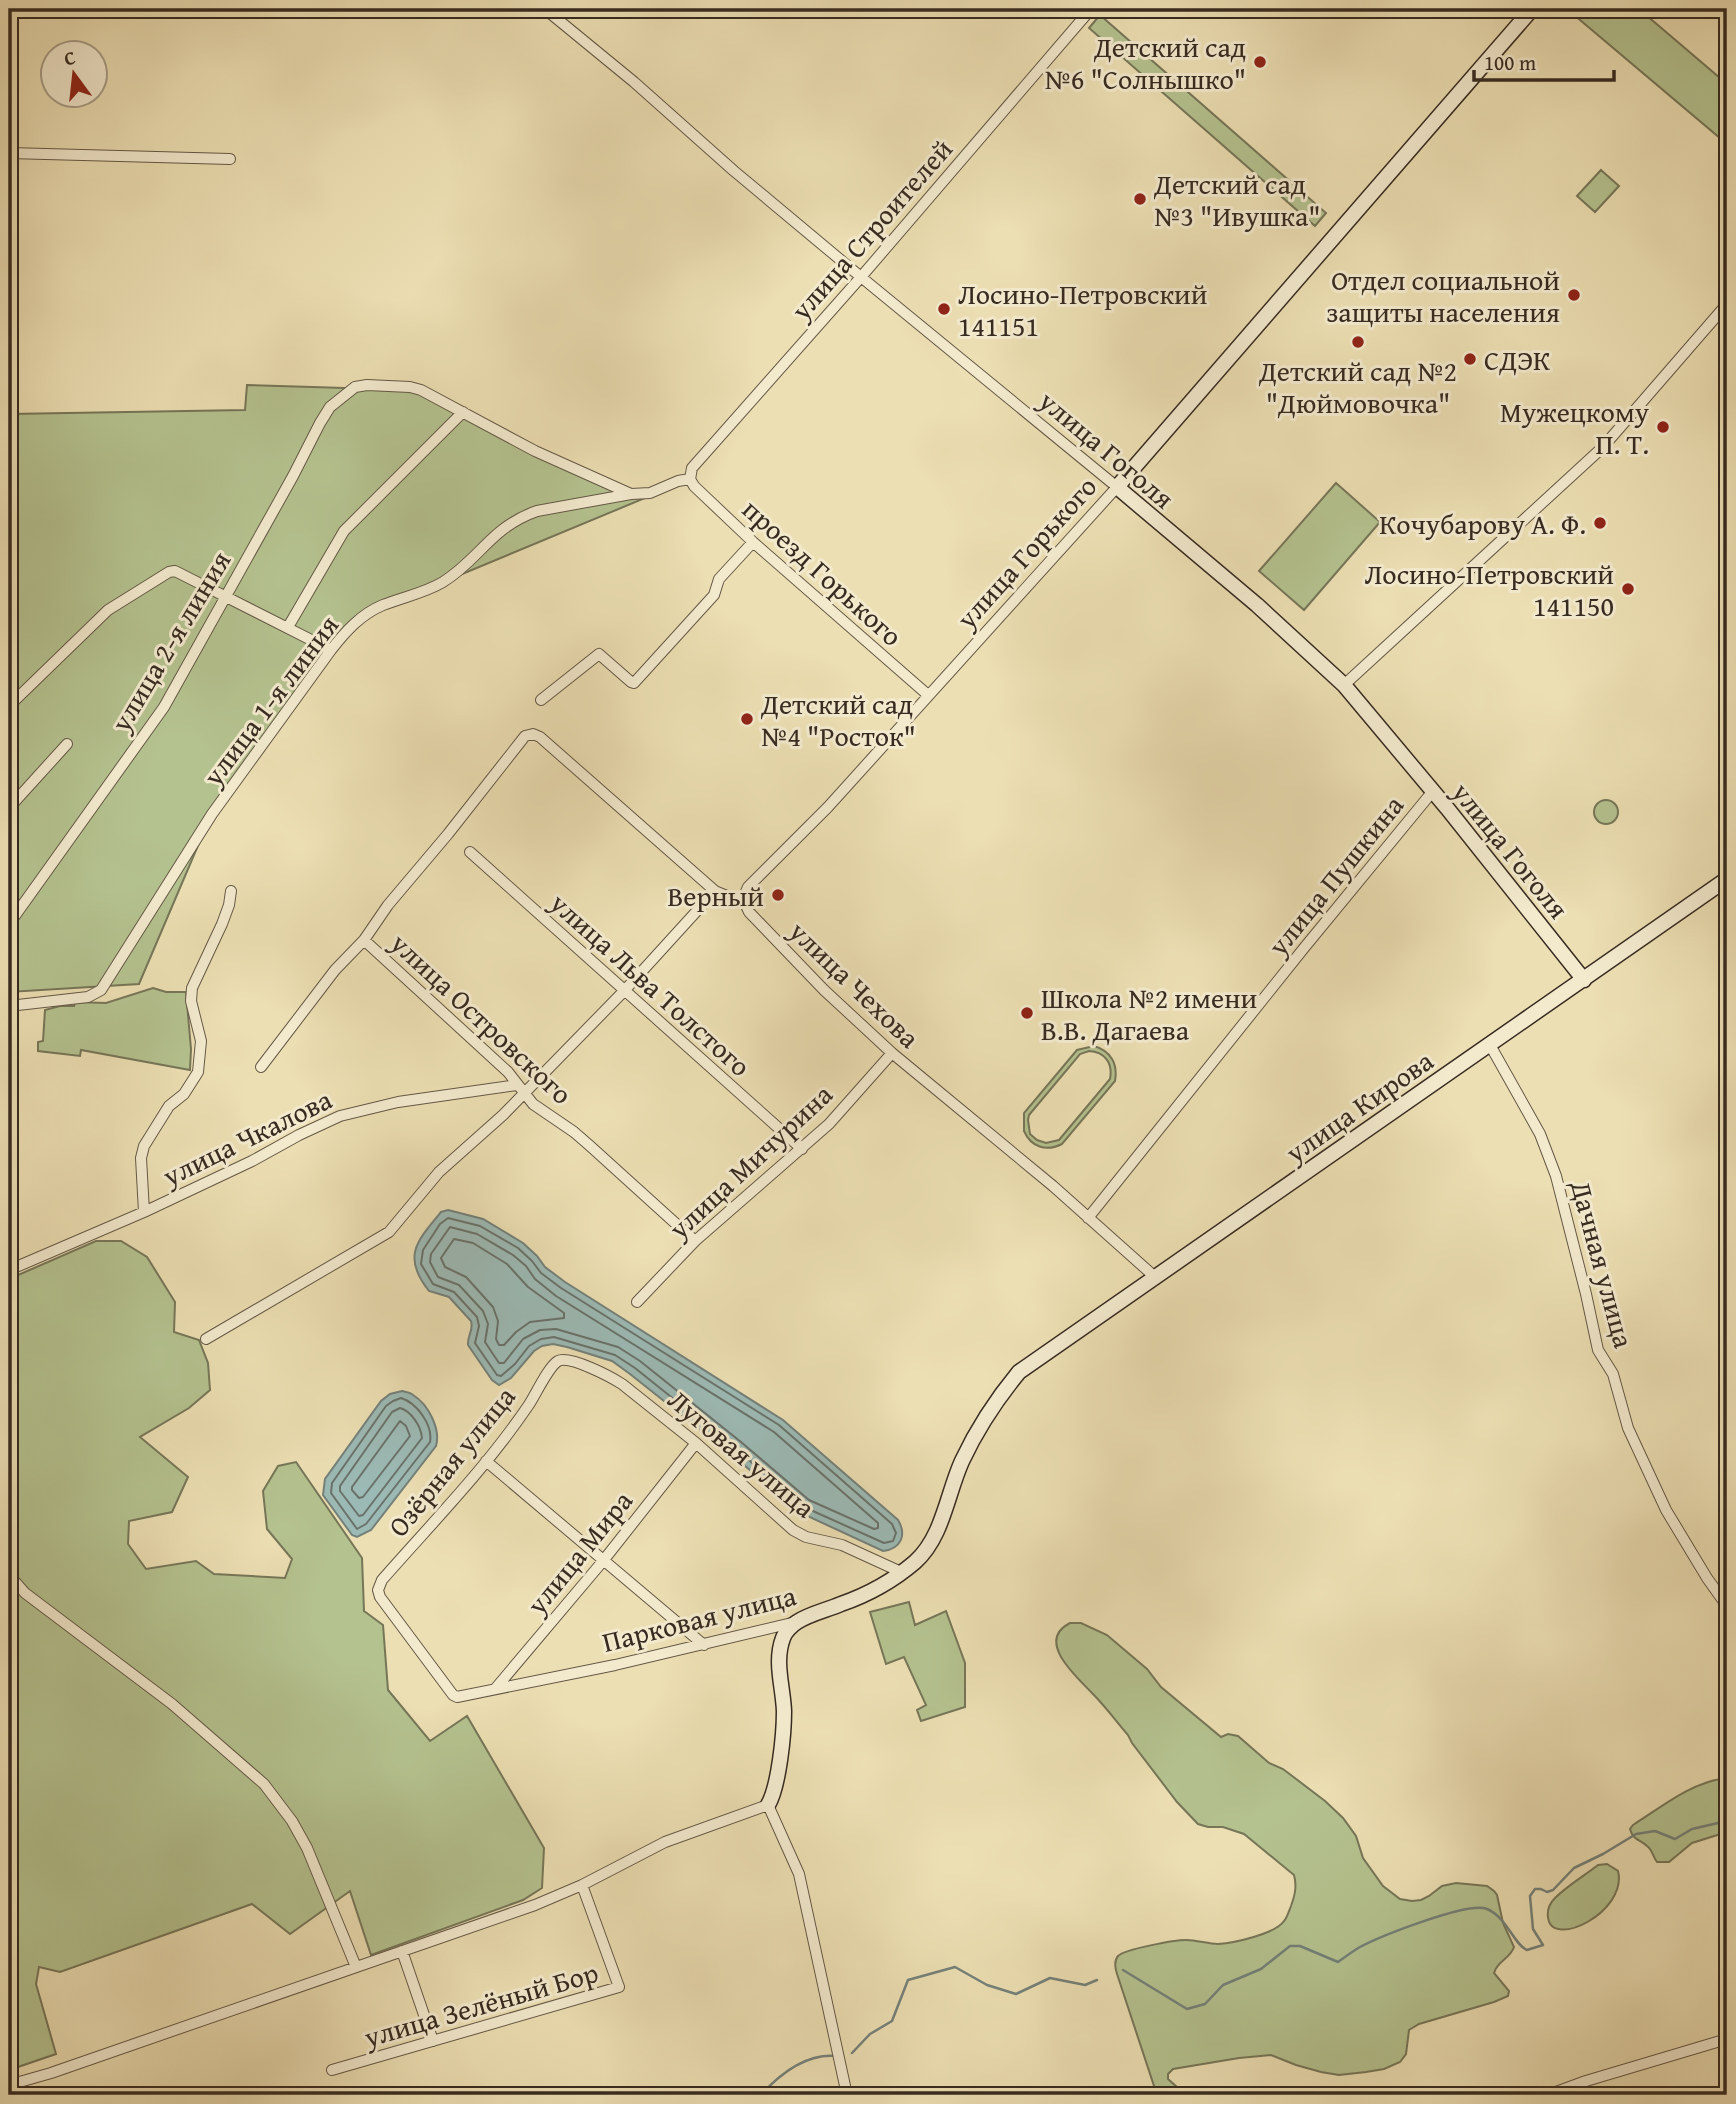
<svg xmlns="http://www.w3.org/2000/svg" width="1736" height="2104" viewBox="0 0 1736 2104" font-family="'Gentium Book Plus',serif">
<rect width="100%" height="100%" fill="#ecdfb3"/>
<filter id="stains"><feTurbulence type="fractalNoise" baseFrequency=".00286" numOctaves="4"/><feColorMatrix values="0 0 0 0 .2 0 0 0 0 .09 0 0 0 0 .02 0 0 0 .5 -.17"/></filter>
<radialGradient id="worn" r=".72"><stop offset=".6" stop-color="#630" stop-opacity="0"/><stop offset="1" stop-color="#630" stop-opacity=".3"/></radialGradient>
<!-- green -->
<path fill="#b4c28f" stroke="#767658" stroke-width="2" fill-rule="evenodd" d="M1567 9H1639L1727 84V144Z
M1100 15 1326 213 1315 226 1089 28Z
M1601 170 1619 186 1595 212 1577 196Z
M247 385 411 390 645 498 361 616 214 808 139 984 9 992V414L245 410Z
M1336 483 1380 522 1304 610 1259 571Z
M1594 812a12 12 0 1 1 24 0a12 12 0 1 1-24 0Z
M153 988 166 992H186L191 1049 190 1070 81 1050 80 1056 38 1051V1042L43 1041 45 1010 60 1006H74L75 1002 106 1003Z
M1094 1046C1111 1051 1118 1064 1115 1081L1062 1144C1046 1152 1031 1147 1024 1131V1113L1077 1050ZM1089 1051C1105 1052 1113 1063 1110 1079L1059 1140 1046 1143 1037 1140 1030 1134 1028 1120 1029 1115 1080 1054Z
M96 1241H121L147 1257 175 1302 174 1332 199 1340 208 1363 210 1390 189 1408 140 1437 188 1477 172 1512 129 1521 128 1544 146 1569 196 1561 214 1574 285 1578 292 1559 267 1529 263 1491 278 1466 296 1462 362 1558 364 1611 383 1625 388 1690 430 1741 467 1716 544 1848 542 1888 523 1900 371 1955 350 1891 290 1934 252 1904 60 1972 39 1967 36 1984 56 2054 9 2070V1279Z
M909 1602 915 1625 946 1611 965 1663V1707L921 1721 917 1710 926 1705 904 1657 886 1664 870 1612Z
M1070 1623H1081L1107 1635 1147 1669 1161 1687 1221 1737 1228 1734 1238 1736 1269 1763 1283 1769 1325 1801 1343 1818 1356 1836 1363 1858 1383 1886 1400 1899 1412 1901 1421 1900 1429 1896 1442 1886 1456 1883 1487 1886 1494 1891 1497 1895 1503 1923 1514 1947C1510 1959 1497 1961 1494 1973L1509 1991 1508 1996 1494 2002 1419 2024 1409 2030 1406 2054 1400 2062 1384 2069 1366 2072 1339 2075 1321 2072 1296 2065 1271 2055 1239 2058 1173 2069 1168 2074V2079L1186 2095H1157L1118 1977C1116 1971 1113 1962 1118 1956 1125 1949 1175 1940 1186 1940 1197 1940 1208 1944 1218 1944 1234 1943 1275 1934 1284 1921 1287 1918 1289 1911 1291 1906 1295 1895 1297 1886 1294 1875L1244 1834 1223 1827H1208L1198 1824 1177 1802 1132 1743 1128 1735C1116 1721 1105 1706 1092 1693 1076 1676 1035 1641 1070 1623Z
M1727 1778V1832L1692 1843 1669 1862H1657C1653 1857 1652 1849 1647 1846 1639 1839 1633 1840 1630 1829L1633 1825C1663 1806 1691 1782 1727 1778Z
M1607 1864 1618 1871C1628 1912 1551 1950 1548 1917 1547 1910 1550 1903 1555 1898 1568 1885 1584 1876 1598 1865Z"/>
<!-- water -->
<path fill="#9cbab5" stroke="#74817a" stroke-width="2" d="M448 1210 483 1219 523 1243 537 1256 545 1267 565 1282 783 1420 898 1520C907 1535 901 1549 883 1551L801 1513 732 1455 630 1374 612 1361 567 1347 553 1344 542 1346 534 1351 511 1378 499 1385 492 1380 468 1345C467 1336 474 1330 471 1321L449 1297 429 1291C402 1257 416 1242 441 1212Z
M402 1391C405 1392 410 1392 413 1395 428 1404 441 1429 436 1446L371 1530 357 1537 352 1535 323 1495 325 1479 381 1401 390 1394Z"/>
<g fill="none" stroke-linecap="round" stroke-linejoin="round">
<!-- shore -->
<path stroke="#6a726b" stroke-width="2" d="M448 1218 480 1226 518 1248 532 1261 541 1273 561 1288 779 1425 892 1524 896 1533 893 1541 884 1543 804 1507 736 1449 635 1368 615 1355 554 1337 541 1339 529 1346 515 1364 501 1376 497 1375 475 1343 479 1326 477 1317 454 1292 433 1284 421 1264 423 1250 440 1224Z
M450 1227 477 1234 513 1255 526 1266 535 1279 556 1296 774 1432 878 1523V1528L874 1529 809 1500 741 1442 640 1361 618 1347 556 1329 540 1330 523 1339 504 1363H499L485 1342 488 1324 483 1311 459 1285 438 1277 430 1262 431 1254Z
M454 1239 473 1243 507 1264 528 1287 564 1313V1318L530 1322 516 1332 504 1345H499L496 1339 498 1321 493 1307 466 1277 445 1267 441 1258Z
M401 1398C417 1403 433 1425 430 1442L366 1524 357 1529 331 1493 332 1483 386 1406 393 1401Z
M400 1408C411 1411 421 1426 422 1438L363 1515 359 1516 340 1491V1486L392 1412Z
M400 1421 406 1426 410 1436 363 1497 359 1498 352 1490V1487Z"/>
<!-- stream -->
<path stroke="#74817a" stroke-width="2.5" d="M1123 1970 1187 2009 1205 2004 1223 1985 1261 1969 1290 1946H1300L1338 1962C1345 1957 1353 1951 1360 1947 1381 1936 1469 1901 1487 1909 1507 1917 1514 1945 1527 1950L1543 1945 1533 1929 1530 1896 1535 1889H1541L1547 1892 1553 1890 1574 1868 1603 1854 1636 1834 1655 1831 1675 1839 1692 1829 1718 1823 1727 1815
M852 2053 870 2034 892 2021 908 1980 955 1967 987 1985 1016 1994 1050 1978 1085 1985 1097 1980
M761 2095C780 2074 805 2054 835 2056"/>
<!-- street casing -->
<g stroke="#645846" stroke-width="12">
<path id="street" d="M545 9 634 82 734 171 861 277 1117 487 828 807 748 887 743 899
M9 153 230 159
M690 479 692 468 861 277 1091 9
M690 479 694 486 753 542 928 695
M288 627 344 531 463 412
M1344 685 1603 447 1727 304
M541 700 599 654 631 682 634 683 714 595 719 579 753 542
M9 706 108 610 169 572 175 571 331 650
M1726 767 1727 766
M9 808 67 744
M470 852 802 1149
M743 899 749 912 824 990 892 1053 1053 1186 1155 1277
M9 924 164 707 293 476 320 423 330 407 355 387 367 385 410 387 421 390 535 451 631 494
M364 940 508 1072 533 1104 574 1132 589 1145 695 1241
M9 1006 88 997 101 990 212 814 331 650C345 632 361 614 383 605 403 597 425 593 443 582 480 559 491 527 537 511L631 494 650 493 678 481 690 479
M1490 1045 1540 1134 1556 1176 1586 1294 1598 1350 1613 1374 1628 1428 1666 1510 1707 1578 1727 1606
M261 1067 335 970 364 940 388 905 448 834 525 736 533 734 540 737 715 891 732 898 743 899
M144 1212 141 1158 144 1146 169 1106 184 1094 198 1072 201 1041 191 1001 192 988 222 924 229 905 231 891
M1088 1218 1304 948 1433 791
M9 1270 144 1212 252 1161 299 1135 340 1116 398 1102 517 1085
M637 1302 695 1241 829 1124 892 1053
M206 1339 389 1232 439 1172 503 1115 624 991 715 891
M486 1461 704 1645
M9 1575 25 1593 172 1704 264 1784 292 1821 307 1848 356 1967
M796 1622 615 1665 457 1697 453 1695 380 1597 378 1590 382 1580C432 1523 486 1468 528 1406 535 1396 548 1367 558 1361 570 1355 611 1377 622 1384L696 1443 793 1530 806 1537 842 1545 901 1572
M495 1689 603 1561 696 1443
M402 1951 433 2041
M332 2070 619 1987 582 1885
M9 2085 51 2073 535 1905 582 1885 665 1842 768 1805 799 1874 847 2095
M1548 2095 1586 2081 1727 2039"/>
</g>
<!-- secondary casing -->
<g stroke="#372b21" stroke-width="17">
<path id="secondary" d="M1532 9 1117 487 1257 605 1344 685 1447 808 1584 980
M768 1805C779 1786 784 1734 784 1711 783 1686 774 1662 783 1638 785 1632 792 1625 797 1622 809 1614 827 1610 841 1604 867 1595 894 1580 915 1562 943 1537 947 1494 962 1461 977 1429 996 1400 1019 1372L1727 879"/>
</g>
<!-- street -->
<use href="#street" stroke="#f3eace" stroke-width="10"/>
<!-- secondary -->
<use href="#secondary" stroke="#f3eace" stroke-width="14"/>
</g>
<!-- markers -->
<g fill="#8f2418" stroke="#f3eace" stroke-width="2.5">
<circle cx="1260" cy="62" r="7"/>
<circle cx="1140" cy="199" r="7"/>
<circle cx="1574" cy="295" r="7"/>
<circle cx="944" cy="309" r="7"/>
<circle cx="1358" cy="342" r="7"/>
<circle cx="1470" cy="359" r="7"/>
<circle cx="1663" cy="427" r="7"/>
<circle cx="1600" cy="523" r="7"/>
<circle cx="1628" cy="589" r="7"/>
<circle cx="747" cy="719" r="7"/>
<circle cx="778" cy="895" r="7"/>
<circle cx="1027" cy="1013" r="7"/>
</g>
<g text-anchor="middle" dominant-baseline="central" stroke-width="6" stroke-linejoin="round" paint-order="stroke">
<!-- poi labels -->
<g font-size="28" fill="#372b21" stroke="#f3eace" text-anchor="end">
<text x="1246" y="46">Детский сад<tspan x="1246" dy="32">№6 "Солнышко"</tspan></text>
<text x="1154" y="183" text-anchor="start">Детский сад<tspan x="1154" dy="32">№3 "Ивушка"</tspan></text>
<text x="1560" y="279">Отдел социальной<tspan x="1560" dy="32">защиты населения</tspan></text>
<text x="958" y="293" text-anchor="start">Лосино-Петровский<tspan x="958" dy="32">141151</tspan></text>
<text x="1484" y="359" text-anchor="start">СДЭК</text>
<text x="1358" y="370" text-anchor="middle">Детский сад №2<tspan x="1358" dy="32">"Дюймовочка"</tspan></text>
<text x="1649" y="411">Мужецкому<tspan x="1649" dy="32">П. Т.</tspan></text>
<text x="1586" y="523">Кочубарову А. Ф.</text>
<text x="1614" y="573">Лосино-Петровский<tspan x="1614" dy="32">141150</tspan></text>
<text x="761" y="703" text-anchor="start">Детский сад<tspan x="761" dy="32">№4 "Росток"</tspan></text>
<text x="764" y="895">Верный</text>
<text x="1041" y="997" text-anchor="start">Школа №2 имени<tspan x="1041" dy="32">В.В. Дагаева</tspan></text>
</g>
<!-- street labels -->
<g font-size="28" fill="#372b21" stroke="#f3eace">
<text transform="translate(871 229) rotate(-49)">улица Строителей</text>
<text transform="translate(1107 449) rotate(40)">улица Гоголя</text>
<text transform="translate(1026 552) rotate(-48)">улица Горького</text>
<text transform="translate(823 572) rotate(42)">проезд Горького</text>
<text transform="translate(170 641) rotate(-59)">улица 2-я линия</text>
<text transform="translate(270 700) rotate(-53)">улица 1-я линия</text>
<text transform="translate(1511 850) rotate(51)">улица Гоголя</text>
<text transform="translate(1335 875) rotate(-51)">улица Пушкина</text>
<text transform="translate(651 984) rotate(42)">улица Льва Толстого</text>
<text transform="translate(855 984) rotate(44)">улица Чехова</text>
<text transform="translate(482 1018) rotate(43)">улица Островского</text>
<text transform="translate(1359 1106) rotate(-35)">улица Кирова</text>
<text transform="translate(247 1137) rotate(-26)">улица Чкалова</text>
<text transform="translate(750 1161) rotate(-43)">улица Мичурина</text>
<text transform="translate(1603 1264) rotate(75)">Дачная улица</text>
<text transform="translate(742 1453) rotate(40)">Луговая улица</text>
<text transform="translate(451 1461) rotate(-51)">Озёрная улица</text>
<text transform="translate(579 1552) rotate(-51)">улица Мира</text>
<text transform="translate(699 1618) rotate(-14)">Парковая улица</text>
<text transform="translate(481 2004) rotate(-16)">улица Зелёный Бор</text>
</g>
</g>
<!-- margin -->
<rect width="1736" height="2104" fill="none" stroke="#ecdfb3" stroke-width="35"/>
<rect x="10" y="10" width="1715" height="2083" fill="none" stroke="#372b21" stroke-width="3.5"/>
<rect x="18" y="18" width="1701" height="2069" fill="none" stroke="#372b21" stroke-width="2"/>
<!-- north arrow -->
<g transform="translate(74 74) rotate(345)"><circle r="33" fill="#f3eace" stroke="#a89e89" stroke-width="2"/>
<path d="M0-5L12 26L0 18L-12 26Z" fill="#8f2418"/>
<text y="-10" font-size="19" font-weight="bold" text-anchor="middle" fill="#372b21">С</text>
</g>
<!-- scale -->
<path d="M1474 70v10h140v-10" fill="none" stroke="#372b21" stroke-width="3.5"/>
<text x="1484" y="70" font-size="21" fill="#372b21" stroke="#f3eace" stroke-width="5" paint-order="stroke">100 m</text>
<rect width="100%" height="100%" filter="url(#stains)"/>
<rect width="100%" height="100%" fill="url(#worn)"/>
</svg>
